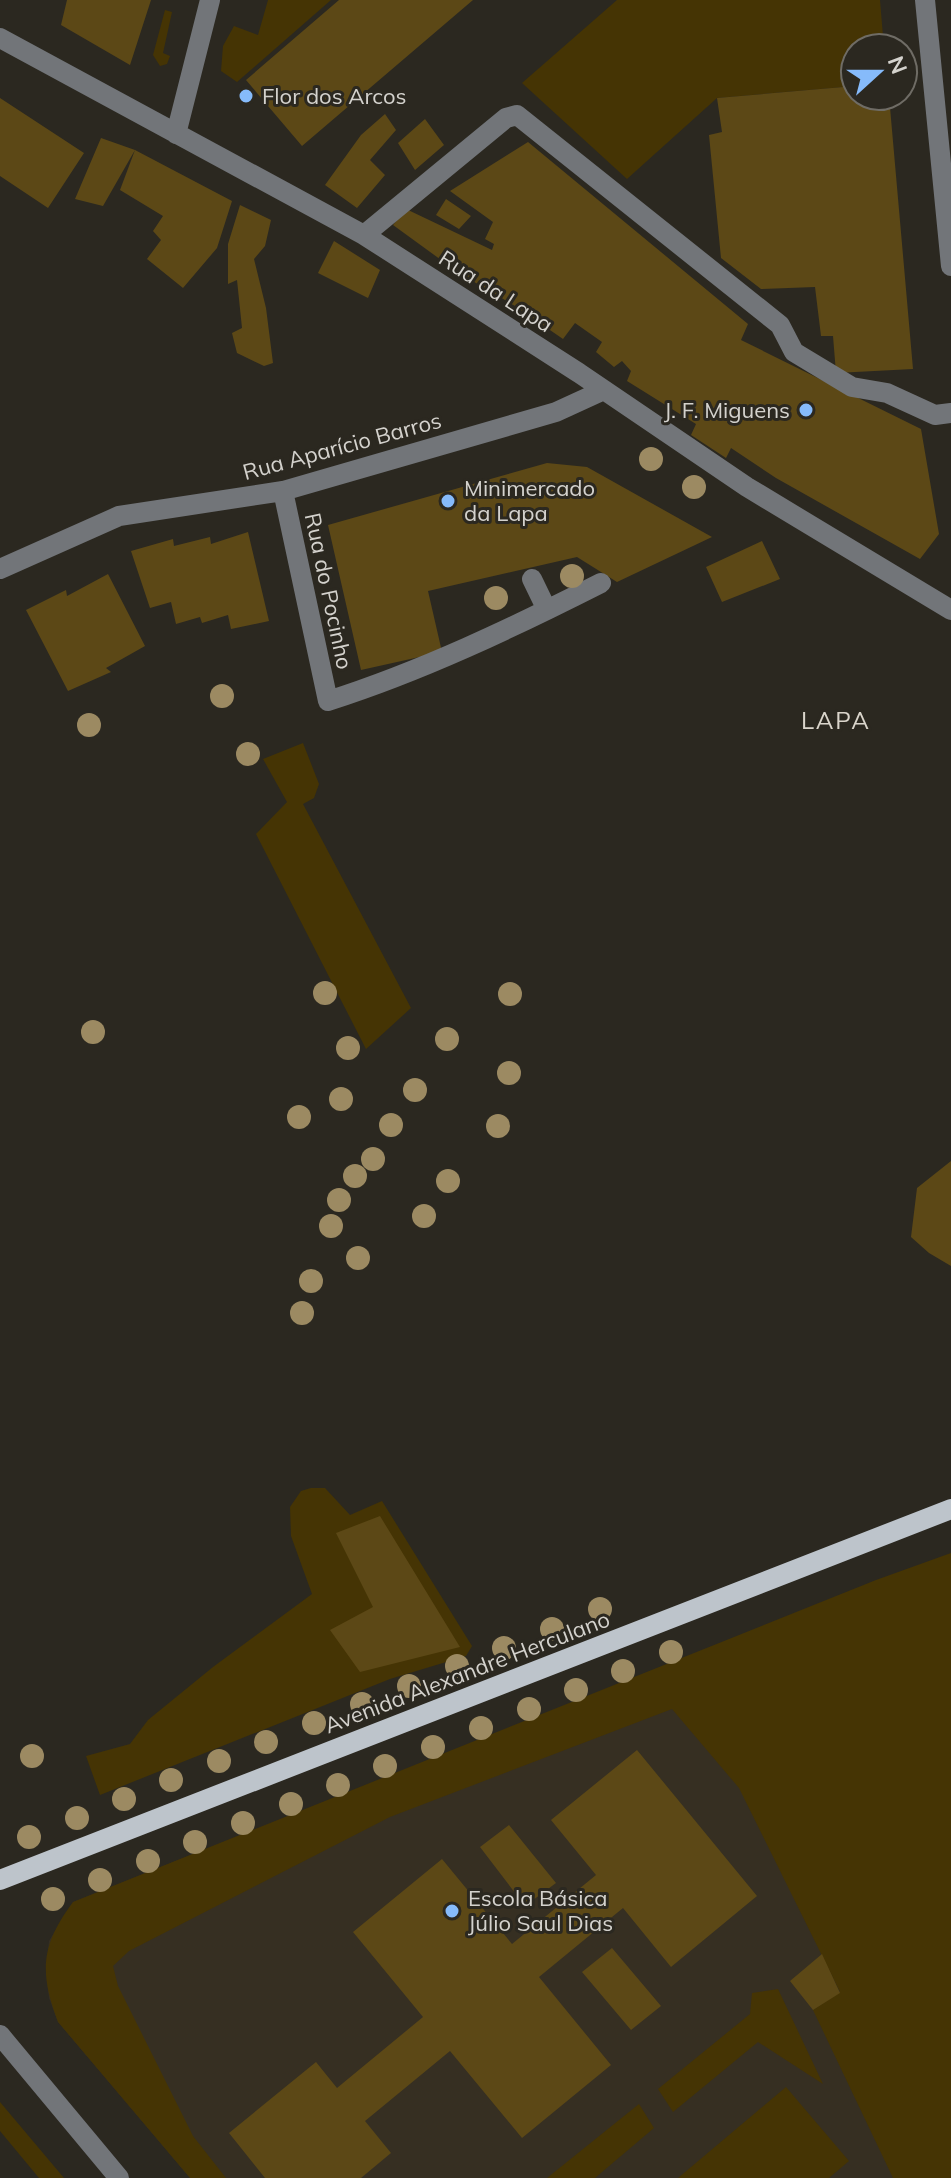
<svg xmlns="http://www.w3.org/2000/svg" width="951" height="2178" viewBox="0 0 951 2178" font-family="Mulish,sans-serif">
<rect width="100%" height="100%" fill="#2b2820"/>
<!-- built -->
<path fill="#362f22" d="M732 1639 943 2178H190L58 2022 49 1998 46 1971 49 1941 73 1902Z"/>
<!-- green -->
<path fill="#453404" d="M268 0H331L237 82 221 71 223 46 234 26 258 35Z
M617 0H880L884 48H855V86L717 98 627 179 522 83Z
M165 10 172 12 163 53 170 56 167 64 160 66 153 55Z
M303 743 319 784 314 798 303 804 411 1008 366 1049 256 834 287 802 263 759Z
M311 1488H325L350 1515 382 1501 472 1646 466 1656 390 1679 100 1795 86 1756 130 1744 148 1720 213 1667 312 1594 291 1536 290 1507 301 1491Z
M951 1553V2178H893L813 2010 840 1992 739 1788 672 1709 390 1817 129 1951 113 1966 118 1986 193 2136 226 2178H190L58 2022C39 1972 41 1945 73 1902L876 1580Z
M778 1989 823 2084 758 2042 673 2112 658 2089 750 2014 752 1993Z
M786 2087 849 2161 829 2178H678Z
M0 2102 64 2178H39L0 2131Z
M639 2104 654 2128 595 2178H547Z"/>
<!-- building -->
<path fill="#5c4816" d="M67 0H151L130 65 61 25Z
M339 0H473L302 146 246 80Z
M855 86V96H889L913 369 836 373 833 336H821L815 287 761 289 721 258 709 135 722 132 717 98Z
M0 98 84 153 48 208 0 176Z
M385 114 396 130 370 160 385 175 357 208 325 185 361 135Z
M425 119 444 145 415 170 398 143Z
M101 138 135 150 232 201 217 248 183 288 147 259 161 240 153 231 163 216 120 190 135 150 103 206 75 199Z
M528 142 748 324 741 340 921 429 939 534 920 559 776 478 731 448 726 458 691 435 696 424 627 381 631 371 622 361 614 367 596 352 602 342 575 323 563 339 515 306 459 273 393 225 406 209 492 250 494 244 485 239 493 222 450 191Z
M446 199 471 216 459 229 436 215Z
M240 205 271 220 265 246 254 259 266 308 273 363 264 366 237 353 232 333 242 328 237 280 228 284V244Z
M334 241 380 270 368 298 318 273Z
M547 463 587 467 712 537 617 582 577 557 428 591 442 652 361 670 328 525Z
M248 532 269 621 231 629 228 615 202 623 200 617 176 624 171 602 150 608 131 551 173 539 174 546 210 537 211 544Z
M762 541 780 579 722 602 706 567Z
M108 574 145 646 106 668 111 672 68 691 26 610 66 590 67 596Z
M951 1161V1266L929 1253 911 1237 917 1188Z
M380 1516 460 1647 360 1672 330 1630 373 1607 336 1533Z
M637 1750 757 1896 671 1967 623 1908 539 1977 611 2065 522 2138 450 2051 365 2121 391 2153 361 2178H265L229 2133 316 2062 337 2088 423 2017 353 1932 442 1859 512 1944 596 1875 551 1820Z
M509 1825 556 1883 525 1906 480 1847Z
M612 1948 661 2006 631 2030 582 1972Z
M822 1954 840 1993 813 2010 790 1981Z"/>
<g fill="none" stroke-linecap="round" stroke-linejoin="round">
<!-- minor -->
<path stroke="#727579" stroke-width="20" d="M925 0 951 266
M0 38 364 235 579 373 747 487 951 610
M176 134 210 0
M364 235 506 118 517 115 780 325 794 352 852 387 887 393 935 415 951 413
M283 491 328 701C422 671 512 628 601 583
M0 569 119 516 283 491 556 412 604 390
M532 579 547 610
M0 2035 119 2178"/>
<!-- major -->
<path stroke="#bdc4cb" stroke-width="20" d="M0 1880 951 1509"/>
</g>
<!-- trees -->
<g fill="#9c8a62">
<circle cx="651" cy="459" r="12"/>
<circle cx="694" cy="487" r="12"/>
<circle cx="572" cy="576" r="12"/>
<circle cx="496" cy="598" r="12"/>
<circle cx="222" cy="696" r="12"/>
<circle cx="89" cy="725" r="12"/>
<circle cx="248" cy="754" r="12"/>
<circle cx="325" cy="993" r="12"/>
<circle cx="510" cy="994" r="12"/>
<circle cx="93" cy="1032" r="12"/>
<circle cx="447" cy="1039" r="12"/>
<circle cx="348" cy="1048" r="12"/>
<circle cx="509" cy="1073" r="12"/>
<circle cx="415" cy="1090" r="12"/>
<circle cx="341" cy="1099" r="12"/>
<circle cx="299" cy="1117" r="12"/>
<circle cx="391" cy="1125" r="12"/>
<circle cx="498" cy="1126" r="12"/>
<circle cx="373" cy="1159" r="12"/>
<circle cx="355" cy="1176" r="12"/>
<circle cx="448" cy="1181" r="12"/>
<circle cx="339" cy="1200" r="12"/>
<circle cx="424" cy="1216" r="12"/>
<circle cx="331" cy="1226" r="12"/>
<circle cx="358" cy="1258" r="12"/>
<circle cx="311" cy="1281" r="12"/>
<circle cx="302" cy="1313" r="12"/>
<circle cx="600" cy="1609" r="12"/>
<circle cx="552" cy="1629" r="12"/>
<circle cx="504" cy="1648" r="12"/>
<circle cx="671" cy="1652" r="12"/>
<circle cx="457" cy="1666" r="12"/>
<circle cx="623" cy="1671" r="12"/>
<circle cx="409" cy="1686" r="12"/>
<circle cx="576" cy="1690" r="12"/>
<circle cx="362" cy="1704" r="12"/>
<circle cx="529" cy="1709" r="12"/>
<circle cx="314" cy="1723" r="12"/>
<circle cx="481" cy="1728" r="12"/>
<circle cx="266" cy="1742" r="12"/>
<circle cx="433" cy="1747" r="12"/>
<circle cx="32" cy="1756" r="12"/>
<circle cx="219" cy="1761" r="12"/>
<circle cx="385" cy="1766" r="12"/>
<circle cx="171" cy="1780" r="12"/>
<circle cx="338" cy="1785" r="12"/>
<circle cx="124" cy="1799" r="12"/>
<circle cx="291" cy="1804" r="12"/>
<circle cx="77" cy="1818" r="12"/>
<circle cx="243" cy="1823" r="12"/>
<circle cx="29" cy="1837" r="12"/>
<circle cx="195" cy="1842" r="12"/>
<circle cx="148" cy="1861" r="12"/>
<circle cx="100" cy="1880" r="12"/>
<circle cx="53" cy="1899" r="12"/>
</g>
<!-- markers -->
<g fill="#86bbfb" stroke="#2b2820" stroke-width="3">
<circle cx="246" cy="96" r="8"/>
<circle cx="806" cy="410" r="8"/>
<circle cx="448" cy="501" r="8"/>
<circle cx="452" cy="1911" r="8"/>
</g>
<g text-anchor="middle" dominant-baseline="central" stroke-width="6" stroke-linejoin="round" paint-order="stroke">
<!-- poi labels -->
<g font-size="22" fill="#d4d2cd" stroke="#2b2820" text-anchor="start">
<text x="262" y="96">Flor dos Arcos</text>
<text x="790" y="410" text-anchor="end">J. F. Miguens</text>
<text x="464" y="488">Minimercado<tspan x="464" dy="25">da Lapa</tspan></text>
<text x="468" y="1898">Escola Básica<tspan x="468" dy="25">Júlio Saul Dias</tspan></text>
</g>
<!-- street labels -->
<g font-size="22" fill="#d4d2cd" stroke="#2b2820">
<text transform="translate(496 291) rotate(33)">Rua da Lapa</text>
<text transform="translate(342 446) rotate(-15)">Rua Aparício Barros</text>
<text transform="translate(329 591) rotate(78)">Rua do Pocinho</text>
<text transform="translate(467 1672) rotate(-21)">Avenida Alexandre Herculano</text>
</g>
<!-- neighbourhood labels -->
<g font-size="24" letter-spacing="2" fill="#dad5cb" stroke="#2b2820">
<text x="836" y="720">LAPA</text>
</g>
</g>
<!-- north arrow -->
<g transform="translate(879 72) rotate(69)"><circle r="38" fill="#2b2820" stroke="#6f6c65" stroke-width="2"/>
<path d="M0-6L14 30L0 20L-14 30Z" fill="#86bbfb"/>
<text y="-12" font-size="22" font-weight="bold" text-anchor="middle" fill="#d4d2cd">N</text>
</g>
</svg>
